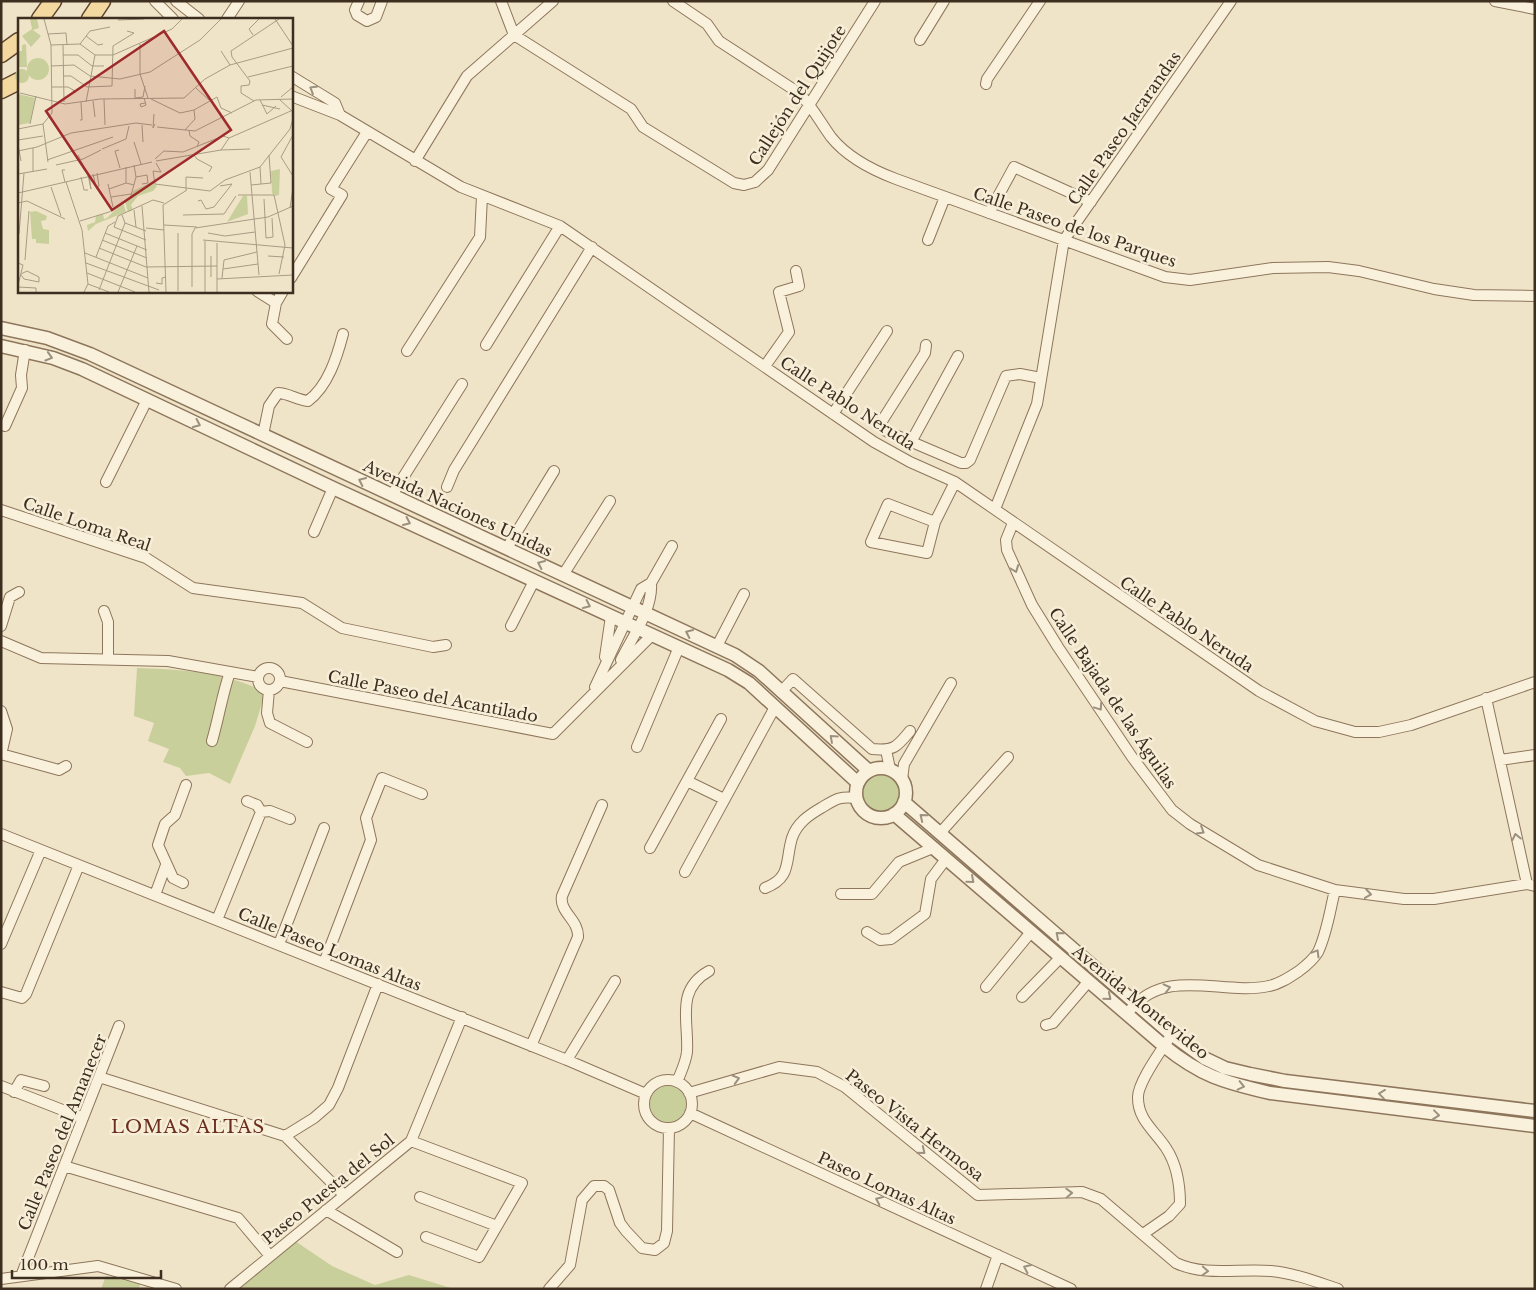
<svg xmlns="http://www.w3.org/2000/svg" width="1536" height="1290" viewBox="0 0 1536 1290" font-family="'Libre Baskerville',serif">
<rect width="100%" height="100%" fill="#f0e4c8"/>
<!-- green -->
<path fill="#c9cf9b" d="M137 668C177 669 231 672 265 693L255 726 230 784 209 773 186 776 180 768 163 762 169 749 148 741 154 723 134 716Z
M858 793a23 23 0 1 1 46 0a23 23 0 1 1-46 0Z
M650 1104a18 18 0 1 1 36 0a18 18 0 1 1-36 0Z
M295 1241 332 1266 375 1285 409 1275 454 1289H237Z
M106 1276 140 1284 139 1289H101Z"/>
<g fill="none" stroke-linecap="round" stroke-linejoin="round">
<!-- minor casing -->
<g stroke="#8d765c" stroke-width="12">
<path id="minor" d="M155 1 173 19
M176 1 199 19
M359 1 355 10 357 15 367 21 376 17 382 1
M501 1 514 35 631 109 643 127 734 183 744 185 755 182 768 170 875 1
M673 1 707 24 719 41 799 93C812 106 820 122 831 137 847 157 872 170 896 179L1165 277 1190 280 1273 268 1328 267 1359 271 1434 289 1474 295 1535 296
M1495 1 1535 9
M227 19 239 1
M920 40 944 1
M291 76 335 103 340 115
M986 84 987 79 1040 1
M291 96 340 115 461 187 560 226 874 442 910 462 955 482 1259 691 1315 721 1355 732H1379L1411 725 1535 682
M415 161 467 76 553 1
M989 213 1014 167 1091 202
M928 240 945 197
M291 278 342 195 331 189 367 132
M257 291 276 303 283 291
M276 303 272 324 287 339
M486 345 560 226
M926 345 925 353 882 421 881 426 886 431 961 463H966L970 460 1006 376 1020 374 1041 378
M407 351 480 237 482 196
M765 366 789 332 779 292 799 286 796 271
M833 414 887 331
M5 426 22 388 21 375 25 350
M263 435 269 406 278 393C288 393 297 400 308 401 328 386 337 357 343 334
M911 442 958 356
M106 482 147 400
M447 487 454 470 592 247
M392 495 462 384
M995 509 1037 404 1064 240 1231 1
M1 510 146 558 193 588 302 603 342 628 433 647 446 645
M935 522 888 504 871 542 927 553 935 522 955 482
M1013 523 1006 540 1007 550 1032 605 1058 647 1132 757 1172 810 1190 824 1258 865 1335 890 1404 899H1434L1527 884 1535 886
M314 532 333 488
M507 548 554 471
M563 575 610 501
M104 611 108 622V660
M1 626 10 597 19 592
M511 626 534 581
M1 641 41 658 168 661 258 677
M717 646 744 594
M605 657 611 616
M621 660C632 637 653 610 651 583
M258 679a11 11 0 1 1 22 0a11 11 0 1 1-22 0Z
M280 681 553 734 652 635
M595 687 641 589 651 583 672 546
M269 690 267 713 270 723 307 742
M781 692 793 679 872 749C894 751 897 747 910 731
M1486 698 1527 884
M1 711 7 729 1 755
M212 741C219 717 222 695 230 672
M637 747 679 647
M886 750 890 769
M1 754 59 770 66 766
M1500 760 1535 755
M902 779 904 764 951 683
M687 781 724 799
M247 801 257 805 261 812 270 811 290 819
M941 832 1008 757
M1 834 567 1060 646 1094
M650 848 721 719
M685 872 775 707
M183 883 173 878 158 845 165 824 175 815 186 785
M765 888C792 878 785 861 792 838 797 823 809 815 821 808 836 799 839 796 857 798
M841 894H872L899 862 933 848
M155 895 166 865
M217 920 261 812
M867 932 880 940 891 939 925 914 931 879 946 859
M1 944 41 850
M279 944 324 828
M324 963 371 840 366 818 382 778 422 794
M986 987 1031 932
M1 992 22 998 26 994 79 865
M1022 997 1061 957
M1131 1009C1167 966 1223 996 1269 986 1280 984 1290 977 1299 971 1307 965 1313 960 1318 952 1327 933 1330 910 1335 890
M1046 1025 1053 1023 1089 981
M531 1046 578 937C579 920 559 912 562 896L602 805
M567 1060 615 981
M99 1077 285 1136 344 1195
M644 1104a24 24 0 1 1 48 0a24 24 0 1 1-48 0Z
M677 1082C681 1072 686 1062 687 1052 689 1021 675 990 709 971
M1 1086 83 1118
M14 1092 21 1080 44 1086
M689 1093 779 1067 817 1072 845 1087 978 1195 1082 1192 1101 1199 1176 1263C1206 1277 1239 1268 1271 1271 1294 1273 1317 1282 1338 1289
M690 1113 1071 1289
M285 1136 314 1118 329 1105 338 1088 378 984
M411 1141 522 1183 479 1257 426 1237
M64 1166 238 1218 270 1256
M420 1197 497 1226
M326 1210 397 1252
M1143 1234 1169 1216 1180 1204C1180 1185 1176 1163 1166 1148 1155 1131 1138 1120 1138 1098 1137 1084 1160 1052 1168 1040
M21 1276 119 1026
M1 1279 98 1266 176 1289
M230 1289 411 1141 462 1017
M549 1289 570 1265 582 1200 594 1186H604L609 1190 620 1223 626 1231 642 1248 655 1250 664 1243 667 1231 669 1128
M986 1289 998 1255"/>
</g>
<!-- tertiary casing -->
<g stroke="#8d765c" stroke-width="15">
<path id="tertiary" d="M1 328 47 338 90 354 735 655 759 671 869 771
M1 346 53 358 82 369 333 488 728 670 749 683 858 783
M856 793a25 25 0 1 1 50 0a25 25 0 1 1-50 0Z
M904 802 1171 1034 1204 1058 1225 1068 1250 1074 1285 1081 1535 1111
M894 814 1164 1046C1201 1076 1223 1082 1270 1093L1535 1126"/>
</g>
<!-- primary casing -->
<g stroke="#5b4430" stroke-width="19">
<path id="primary" d="M40 19 53 1
M90 19 102 1
M1 54 19 41
M1 90 19 81"/>
</g>
<!-- minor -->
<use href="#minor" stroke="#faf1dc" stroke-width="10"/>
<!-- tertiary -->
<use href="#tertiary" stroke="#faf1dc" stroke-width="12"/>
<!-- primary -->
<use href="#primary" stroke="#f3d9a0" stroke-width="16"/>
</g>
<!-- one-way arrows -->
<defs><path id="oneway-chevron" d="M-2-3.5L2.5 0L-2 3.5" fill="none" stroke-width="1.6" stroke-linecap="round" stroke-linejoin="round" transform="scale(1.25)"/></defs>
<g stroke="#9c907e">
<use href="#oneway-chevron" transform="translate(313 89) rotate(-149)"/>
<use href="#oneway-chevron" transform="translate(49 357) rotate(17)"/>
<use href="#oneway-chevron" transform="translate(197 424) rotate(25)"/>
<use href="#oneway-chevron" transform="translate(362 481) rotate(-155)"/>
<use href="#oneway-chevron" transform="translate(407 522) rotate(25)"/>
<use href="#oneway-chevron" transform="translate(541 564) rotate(-155)"/>
<use href="#oneway-chevron" transform="translate(1015 569) rotate(69)"/>
<use href="#oneway-chevron" transform="translate(587 605) rotate(25)"/>
<use href="#oneway-chevron" transform="translate(689 633) rotate(-155)"/>
<use href="#oneway-chevron" transform="translate(1099 707) rotate(56)"/>
<use href="#oneway-chevron" transform="translate(833 738) rotate(-138)"/>
<use href="#oneway-chevron" transform="translate(923 817) rotate(-141)"/>
<use href="#oneway-chevron" transform="translate(1201 831) rotate(31)"/>
<use href="#oneway-chevron" transform="translate(1516 837) rotate(-102)"/>
<use href="#oneway-chevron" transform="translate(971 880) rotate(41)"/>
<use href="#oneway-chevron" transform="translate(1368 894) rotate(8)"/>
<use href="#oneway-chevron" transform="translate(1059 935) rotate(-139)"/>
<use href="#oneway-chevron" transform="translate(1316 953) rotate(-59)"/>
<use href="#oneway-chevron" transform="translate(1167 988) rotate(-14)"/>
<use href="#oneway-chevron" transform="translate(1108 997) rotate(40)"/>
<use href="#oneway-chevron" transform="translate(736 1079) rotate(-16)"/>
<use href="#oneway-chevron" transform="translate(1241 1086) rotate(13)"/>
<use href="#oneway-chevron" transform="translate(1382 1094) rotate(-173)"/>
<use href="#oneway-chevron" transform="translate(1436 1115) rotate(7)"/>
<use href="#oneway-chevron" transform="translate(922 1151) rotate(39)"/>
<use href="#oneway-chevron" transform="translate(1069 1193) rotate(-2)"/>
<use href="#oneway-chevron" transform="translate(879 1200) rotate(-155)"/>
<use href="#oneway-chevron" transform="translate(1027 1268) rotate(-155)"/>
<use href="#oneway-chevron" transform="translate(1205 1271) rotate(3)"/>
</g>
<g text-anchor="middle" dominant-baseline="central" stroke-width="5" stroke-linejoin="round" paint-order="stroke">
<!-- street labels -->
<g font-size="16" fill="#3d2e20" stroke="#f7eed8">
<text transform="translate(797 95) rotate(-57)">Callejón del Quijote</text>
<text transform="translate(1124 128) rotate(-55)">Calle Paseo Jacarandas</text>
<text transform="translate(1075 227) rotate(19)">Calle Paseo de los Parques</text>
<text transform="translate(848 403) rotate(33)">Calle Pablo Neruda</text>
<text transform="translate(458 508) rotate(25)">Avenida Naciones Unidas</text>
<text transform="translate(87 524) rotate(19)">Calle Loma Real</text>
<text transform="translate(1187 624) rotate(34)">Calle Pablo Neruda</text>
<text transform="translate(433 696) rotate(11)">Calle Paseo del Acantilado</text>
<text transform="translate(1113 698) rotate(56)">Calle Bajada de las Águilas</text>
<text transform="translate(330 949) rotate(22)">Calle Paseo Lomas Altas</text>
<text transform="translate(1141 1002) rotate(39)">Avenida Montevideo</text>
<text transform="translate(915 1125) rotate(38)">Paseo Vista Hermosa</text>
<text transform="translate(62 1132) rotate(-68)">Calle Paseo del Amanecer</text>
<text transform="translate(887 1188) rotate(25)">Paseo Lomas Altas</text>
<text transform="translate(328 1189) rotate(-39)">Paseo Puesta del Sol</text>
</g>
<!-- neighbourhood labels -->
<g font-size="18" letter-spacing="1" fill="#6b2e1e" stroke="#f7eed8">
<text x="188" y="1127">LOMAS ALTAS</text>
</g>
</g>
<!-- overview -->
<g transform="translate(18 18)">
<rect width="275" height="275" fill="#f0e4c8"/>
<path d="M12 1H19L21 10 15 12 23 18 13 29 4 18 14 11ZM8 26 9 49H0V33H4V27ZM9 51a11 11 0 1 1 22 0a11 11 0 1 1-22 0ZM-3 58a7 7 0 1 1 14 0a7 7 0 1 1-14 0ZM0 76 17 80 12 105 0 107ZM262 151 261 177 257 178 254 175 253 153ZM135 164 139 168 135 173 120 178 113 187 115 192 110 194 107 184 112 182 115 173ZM225 178H229L230 196 209 204ZM105 184 108 194 78 206 70 213 69 207 77 204 78 198 85 196 86 201 89 200ZM18 193 29 198 28 202 23 203 25 211 31 212V226L18 225V221H14L12 194Z" fill="#c9cf9b"/>
<path fill="none" stroke="#a89b85" stroke-width="1" d="M257 1 275 28M100 2 126 1M30 16 48 15 49 27M235 17 231 11 241 1M68 18 80 27 85 26M62 26 72 13 92 9M122 26V56L130 80M33 27 62 26 77 37H95L154 11 164 1M45 27 46 84M203 33 212 47M45 37H60L74 48H86M33 48 56 47 72 58 102 61 132 54 182 22 203 1M46 58H53L69 69 94 68 95 28 116 15 109 13M230 59 275 48M34 69H50L57 73V75L55 72M178 70 191 82M117 71V80L125 79 127 68M2 75 47 86 82 81 166 80 187 61 212 47 275 30M263 79 275 69M126 80 128 87 123 89 122 86 127 85M86 81 87 107M133 81 162 95 176 92 199 79 203 90 214 95M261 81 274 93M242 82 249 96 258 88M75 83 77 99M236 83 223 75V68L231 67 232 63 214 39 213 33 261 1M68 84 77 37M244 87 262 91M136 96 135 110 137 106M62 102H64L63 84M12 106 18 78M25 106 30 144M124 107 125 124M139 109 177 113 238 82 275 81M0 111 25 106 34 95 33 27 26 1M167 112 177 101 176 92M171 112 172 118 181 124 179 129M275 117 263 139 275 158M0 122 25 118M116 124 123 146M0 127 3 143M84 131 108 121 111 108M101 132 97 133 102 150M203 132 232 131M0 133 19 129 53 115 118 105 134 107M60 137 67 151M176 137 179 141 194 149 191 154M137 141 146 133 165 134 205 118 211 120M29 142 95 119M138 143 203 132 211 120 275 92M138 145 143 154 135 153 137 166 192 173 207 162 242 149 272 111 275 101M38 147 65 141 83 132M108 149V165M242 149 243 166M15 153V130M232 154 241 257M0 156 29 151M75 156 78 169 81 168 79 155M70 157 73 171 71 157M63 159 66 172H70M118 159 129 157 130 165 124 166M47 164 44 152H47M48 164 64 212 70 266 66 274M90 166 95 189M233 167 253 165 251 137M33 169 43 198M91 171 108 165 116 167M168 172V159L185 160M0 175 134 144M220 177H256L267 227 261 256M93 179 113 176M246 181 248 220 255 219 254 200M180 183 183 182 188 191 196 189 214 166 202 168M0 185 9 183 47 201M124 188 131 274M272 190 275 170M116 192 118 209M104 197 107 205 128 213M165 197 206 196 218 178M62 203 91 194 112 181 118 159 116 147M146 207 179 209M96 209 100 198 135 182 146 185M96 209 128 222M128 210 146 212M87 215 129 232M160 215V273M190 215 207 218 237 214M1 216 6 155M84 222 129 240M185 222 275 230M187 223V274M199 225V274M81 230 128 249 199 248M67 235 130 260M193 238V259M250 238 266 239M78 239 90 208 97 204M7 242 11 193M0 245 5 247 0 267M68 245 141 272M205 251 240 246M69 255 117 274M3 257 6 261 21 264V259L9 253 3 256M204 260 206 242 239 234M199 261 275 257M138 265 144 266V260L148 259M70 266 91 274M0 269 18 270V274M174 269V216L177 210 250 199 275 188M81 272 107 205M100 274 119 228M148 274 145 187 169 172"/>
<path fill="#9e2a2b" fill-opacity="0.15" stroke="#9e2a2b" stroke-width="2.5" d="M146 13 213 112 94 192 28 93Z"/>
<rect width="275" height="275" fill="none" stroke="#3d2e20" stroke-width="2.5"/>
</g>
<!-- border -->
<rect width="1536" height="1290" fill="none" stroke="#3d2e20" stroke-width="5"/>
<!-- scale -->
<path d="M12 1270v8h149v-8" fill="none" stroke="#3d2e20" stroke-width="2.5"/>
<text x="20" y="1270" font-size="15" fill="#3d2e20" stroke="#f7eed8" stroke-width="4" paint-order="stroke">100 m</text>
</svg>
